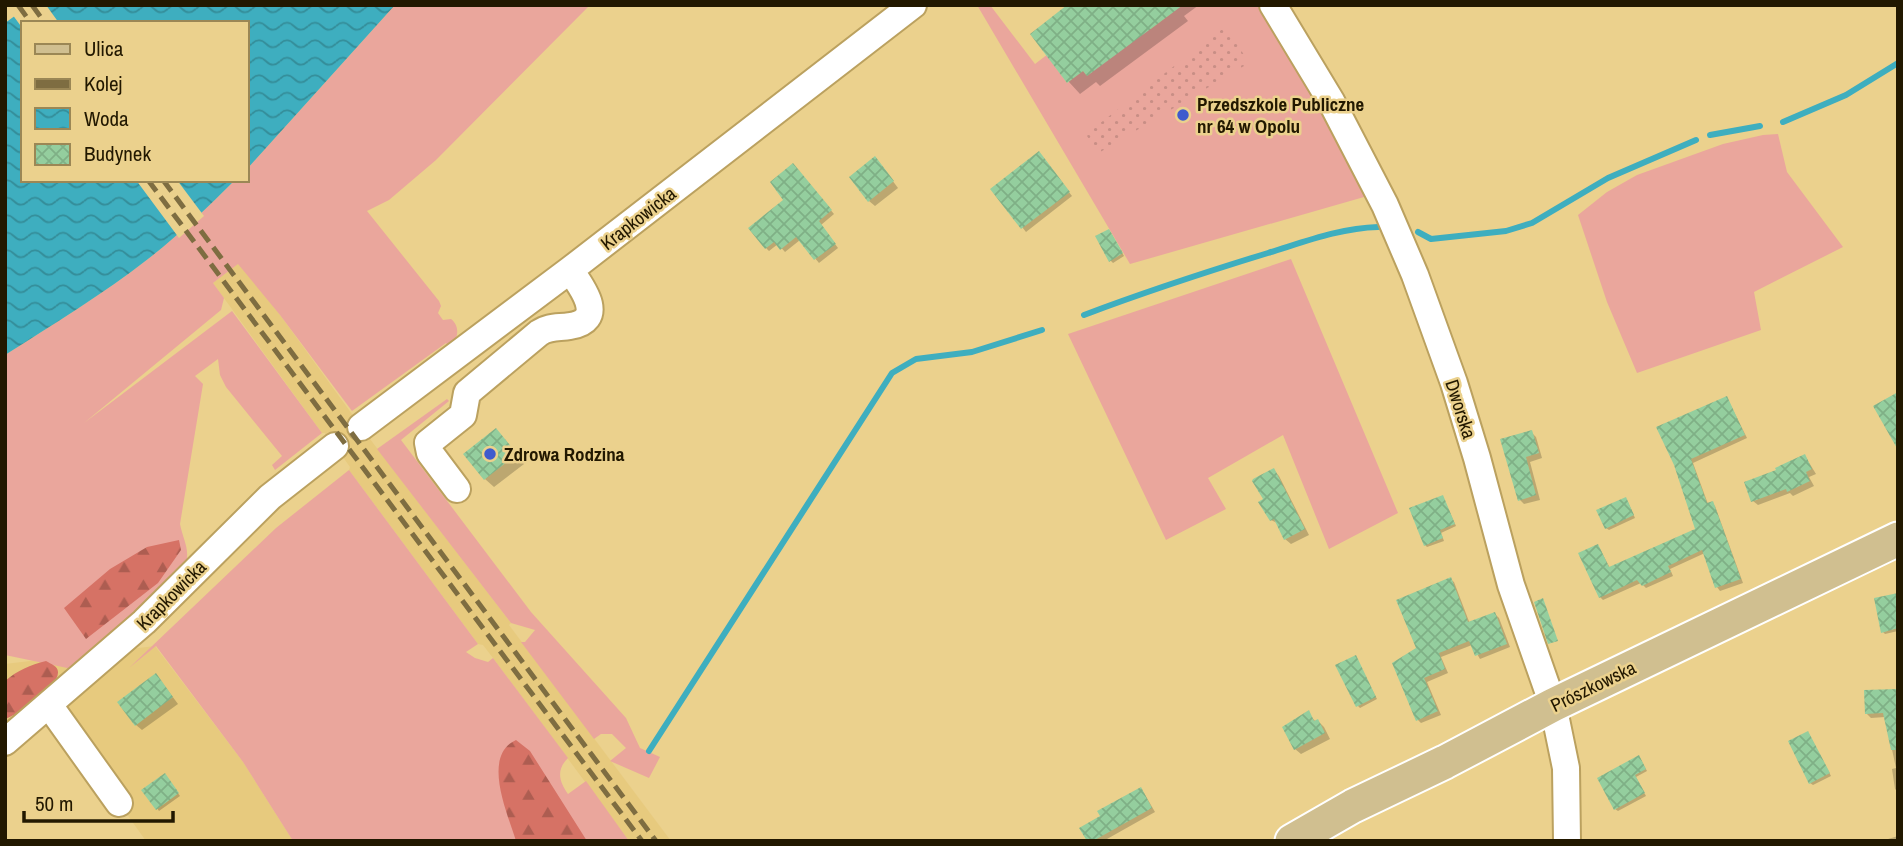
<svg xmlns="http://www.w3.org/2000/svg" width="1903" height="846" viewBox="0 0 1903 846" font-family="'Archivo Narrow',sans-serif">
<defs>
<pattern id="forest-firs" width="22" height="20" patternUnits="userSpaceOnUse" patternTransform="scale(1.75)"><rect width="22" height="20" fill="#d67265"/><path d="M5 1l3.5 6h-7zM16 11l3.5 6h-7z" fill="#ad5d51"/></pattern>
<pattern id="park-dots" width="8" height="8" patternUnits="userSpaceOnUse" patternTransform="scale(1.75)"><rect width="8" height="8" fill="#eaa69c"/><path d="M2 2h.1M6 6h.1" fill="none" stroke="#c88e85" stroke-width="1.8" stroke-linecap="round"/></pattern>
<pattern id="water-waves" width="16" height="10" patternUnits="userSpaceOnUse" patternTransform="scale(1.75)"><rect width="16" height="10" fill="#3eaebf"/><path d="M0 5q4-4 8 0t8 0" fill="none" stroke="#348d99"/></pattern>
<pattern id="building-cross-hatch" width="8" height="8" patternUnits="userSpaceOnUse" patternTransform="scale(1.75)"><rect width="8" height="8" fill="#94ce9e"/><path d="M0 0l8 8M0 8l8-8" fill="none" stroke="#7fb086"/></pattern>
</defs>
<rect width="100%" height="100%" fill="#ebd18d"/>
<!-- built -->
<path fill="#e7ca7e" d="M239 263 280 315 373 443 511 623 509 625 671 841H629L493 658 483 645 478 644 349 470 350 467 335 446 325 433H322L213 283Z
M155 646 243 762 293 841H146L49 705 5 742V664Z"/>
<!-- grass -->
<path fill="#eaa69c" d="M395 5H590L436 160 389 200 367 211 439 301 441 306 438 313 443 320 451 319C461 327 458 340 449 347L446 343 352 411 280 315 238 264 213 283 224 298 221 310 84 423 232 311 322 433 275 470 272 465 282 456 226 387 220 375 218 359 195 376 203 384 180 524C183 540 191 550 185 567L77 670 5 655V355C54 324 103 294 148 259 179 235 207 208 235 180H247V169Z
M977 5H990L1035 64 1048 54 1049 58 1067 83 1083 71 1087 76 1135 9 1151 29 1177 9 1175 5H1259L1371 195 1130 264Z
M1778 134 1787 172 1843 247 1754 292 1761 330 1637 373 1607 302 1578 215 1607 192 1637 175 1723 144 1763 135Z
M1291 259 1398 513 1329 549 1283 435 1208 478 1226 509 1166 540 1068 334Z
M447 399 449 401 401 440 531 612 626 718 640 748 660 757 649 778 610 761 626 748 612 734H601L594 739 521 642H525L535 630 511 623 377 449Z
M349 470 478 644 466 652 475 658 488 662 493 658 568 758C556 770 559 781 568 794L586 781 629 841H293L243 762 156 646 129 668 276 528Z"/>
<!-- forest -->
<path fill="url(#forest-firs)" d="M179 540 181 550 158 583 86 639 64 608 110 569 147 547Z
M46 661C51 664 58 666 58 672 59 687 18 715 5 719V681C18 670 30 665 46 661Z
M516 740 530 751 587 841H516C508 814 481 756 516 740Z"/>
<!-- park -->
<path fill="url(#park-dots)" d="M1226 26 1249 63 1097 154 1086 134Z"/>
<!-- water -->
<path fill="url(#water-waves)" d="M30 5H395L247 169V23H23V180H235C207 208 179 235 148 259 103 294 54 324 5 355V23Z"/>
<!-- pier -->
<path fill="#ebd18d" d="M24 5H46L59 23H23V29L12 14Z
M136 180H177L204 216 179 238Z"/>
<!-- shadow -->
<path fill="#0003" d="M1070 5H1199L1184 16 1188 21 1100 86 1096 82 1080 94 1069 82 1032 34Z
M1042 157 1072 196 1026 232 992 189Z
M880 164 898 188 875 206 869 201Z
M796 169 834 214 821 225 838 248 819 263 800 240 785 252 778 244 769 251 766 248Z
M1111 233 1124 256 1113 263 1111 261Z
M1727 398 1747 438 1693 463 1708 504 1712 503 1715 506 1743 583 1720 591 1717 587 1705 553 1670 569 1673 576 1646 588 1641 583 1603 600 1600 597V549L1610 568 1697 530 1675 464Z
M1531 432 1536 437 1542 458 1530 462 1540 500 1524 504 1520 500 1502 440Z
M505 439 524 464 494 487 485 479Z
M1805 456 1816 474 1809 477 1814 486 1793 496 1790 493 1758 505 1753 501Z
M1274 470 1279 476 1309 535 1291 544 1285 539 1279 524 1271 520 1266 500Z
M1443 497 1456 526 1441 533 1444 541 1427 547 1425 545Z
M1628 502 1635 518 1609 530 1606 528Z
M1450 579 1454 582 1470 624 1495 614 1499 618 1510 647 1480 659 1472 645 1441 657 1448 673 1427 682 1441 715 1421 723 1418 720V649Z
M1898 595V631L1885 634 1883 632Z
M1357 660 1377 699 1360 708 1358 706Z
M161 681 178 704 142 730 136 725Z
M1898 690V792L1895 789 1892 769 1896 768 1885 717 1871 718 1866 713Z
M1308 713 1316 722 1318 721 1324 727 1330 739 1301 754 1295 749Z
M1810 736 1831 776 1813 785 1810 783Z
M1641 760 1647 771 1636 777 1646 796 1618 811 1615 809Z
M167 778 180 796 159 811 157 808Z
M1144 793 1155 812 1107 839 1108 841H1089Z
M1898 836V841H1888V839Z"/>
<g fill="none" stroke-linecap="round" stroke-linejoin="round">
<!-- stream -->
<path stroke="#3eaebf" stroke-width="6" d="M1783 122 1846 95 1898 63
M1710 135 1760 126
M1418 232 1431 239 1506 231 1532 223 1608 178 1696 140
M1084 315C1145 292 1206 272 1268 253 1304 242 1340 228 1378 227
M649 751 892 373 916 359 972 352 1042 330"/>
</g>
<!-- building -->
<path fill="url(#building-cross-hatch)" d="M1067 5H1183L1087 76 1083 71 1067 83 1030 34Z
M1039 151 1070 192 1021 229 990 189Z
M875 156 894 181 868 202 849 177Z
M793 163 832 210 819 221 836 244 814 260 796 237 780 250 774 242 765 249 748 228 783 200 770 182Z
M1109 229 1123 253 1109 262 1095 236Z
M1898 392V450L1873 406Z
M1727 396 1745 435 1691 459 1707 503 1713 501 1741 579 1715 588 1702 550 1668 566 1671 572 1642 586 1637 580 1599 598 1578 553 1598 544 1609 567 1695 529 1674 465 1656 427Z
M496 428 517 454 484 480 463 454Z
M1532 430 1539 453 1526 457 1536 495 1518 501 1500 439Z
M1805 454 1812 469 1806 472 1810 481 1787 492 1786 489 1751 502 1744 482 1776 470 1775 468Z
M1274 468 1305 529 1284 540 1274 519 1270 521 1258 502 1263 499 1252 481 1253 479Z
M1443 495 1455 524 1440 530 1443 538 1424 546 1409 508Z
M1626 497 1634 515 1605 529 1596 510Z
M1451 577 1468 622 1495 612 1507 644 1475 656 1469 641 1439 653 1445 669 1424 678 1438 711 1416 721 1392 663 1416 648 1396 600Z
M1898 593V628L1881 633 1874 598Z
M1543 598 1558 641 1548 644 1534 602Z
M1356 655 1376 697 1356 707 1335 665Z
M156 673 173 697 135 726 117 702Z
M1898 689V750H1891L1883 713 1865 714 1864 690Z
M1309 710 1314 721 1318 719 1325 733 1294 750 1282 727Z
M1808 731 1830 773 1809 784 1788 741Z
M1639 755 1646 769 1635 775 1645 793 1614 810 1597 778Z
M165 773 179 793 156 810 141 790Z
M1141 787 1152 808 1093 841H1087L1079 828 1100 816 1097 811Z"/>
<g fill="none" stroke-linecap="round" stroke-linejoin="round">
<!-- minor casing -->
<g stroke="#bba15f" stroke-width="30">
<path id="minor" d="M1273 5 1331 101 1385 205 1415 275 1454 383 1477 458 1511 585 1553 705 1566 768 1567 841
M361 427 570 270 913 5
M457 489 430 453 428 443 463 415 467 393 539 333C549 326 559 328 570 326 608 320 581 286 570 270
M49 705 119 803
M5 742 144 622 270 497 335 446"/>
</g>
<!-- major casing -->
<g stroke="#fff" stroke-width="37">
<path id="major" d="M1292 841 1353 806 1445 762 1553 705 1898 539"/>
</g>
<!-- minor -->
<use href="#minor" stroke="#fff" stroke-width="26"/>
<!-- major -->
<use href="#major" stroke="#d0bf90" stroke-width="33"/>
<!-- rail -->
<path stroke="#7e6d41" stroke-width="5" stroke-dasharray="14 7" stroke-linecap="butt" d="M18 5 31 23
M32 5 45 23
M148 180 642 841
M163 180 656 841"/>
</g>
<!-- markers -->
<g fill="#3f5bcd" stroke="#ebd18d" stroke-width="2.5">
<circle cx="1183" cy="115" r="7"/>
<circle cx="490" cy="454" r="7"/>
</g>
<g text-anchor="middle" dominant-baseline="central" stroke-width="5" stroke-linejoin="round" paint-order="stroke">
<!-- poi labels -->
<g font-size="19" font-weight="bold" fill="#221800" stroke="#ebd18d" text-anchor="start">
<text x="1197" y="104">Przedszkole Publiczne<tspan x="1197" dy="22">nr 64 w Opolu</tspan></text>
<text x="504" y="454">Zdrowa Rodzina</text>
</g>
<!-- street labels -->
<g font-size="19" fill="#221800" stroke="#ebd18d">
<text transform="translate(638 218) rotate(-38)">Krapkowicka</text>
<text transform="translate(1461 409) rotate(72)">Dworska</text>
<text transform="translate(171 595) rotate(-45)">Krapkowicka</text>
<text transform="translate(1593 686) rotate(-26)">Prószkowska</text>
</g>
</g>
<!-- border -->
<rect width="1903" height="846" fill="none" stroke="#221800" stroke-width="14"/>
<!-- legend -->
<rect x="21" y="21" width="228" height="161" fill="#ebd18d" stroke="#9b8755" stroke-width="2"/>
<rect x="35" y="44" width="35" height="10" fill="#d0bf90" stroke="#9b8755" stroke-width="2"/>
<text x="84" y="56" font-size="21" fill="#221800">Ulica</text>
<rect x="35" y="79" width="35" height="10" fill="#7e6d41" stroke="#9b8755" stroke-width="2"/>
<text x="84" y="91" font-size="21" fill="#221800">Kolej</text>
<rect x="35" y="108" width="35" height="21" fill="url(#water-waves)" stroke="#9b8755" stroke-width="2"/>
<text x="84" y="126" font-size="21" fill="#221800">Woda</text>
<rect x="35" y="144" width="35" height="21" fill="url(#building-cross-hatch)" stroke="#9b8755" stroke-width="2"/>
<text x="84" y="161" font-size="21" fill="#221800">Budynek</text>
<!-- scale -->
<path d="M24 811v10h149v-10" fill="none" stroke="#221800" stroke-width="3.5"/>
<text x="35" y="811" font-size="21" fill="#221800" stroke="#ebd18d" stroke-width="5" paint-order="stroke">50 m</text>
</svg>
